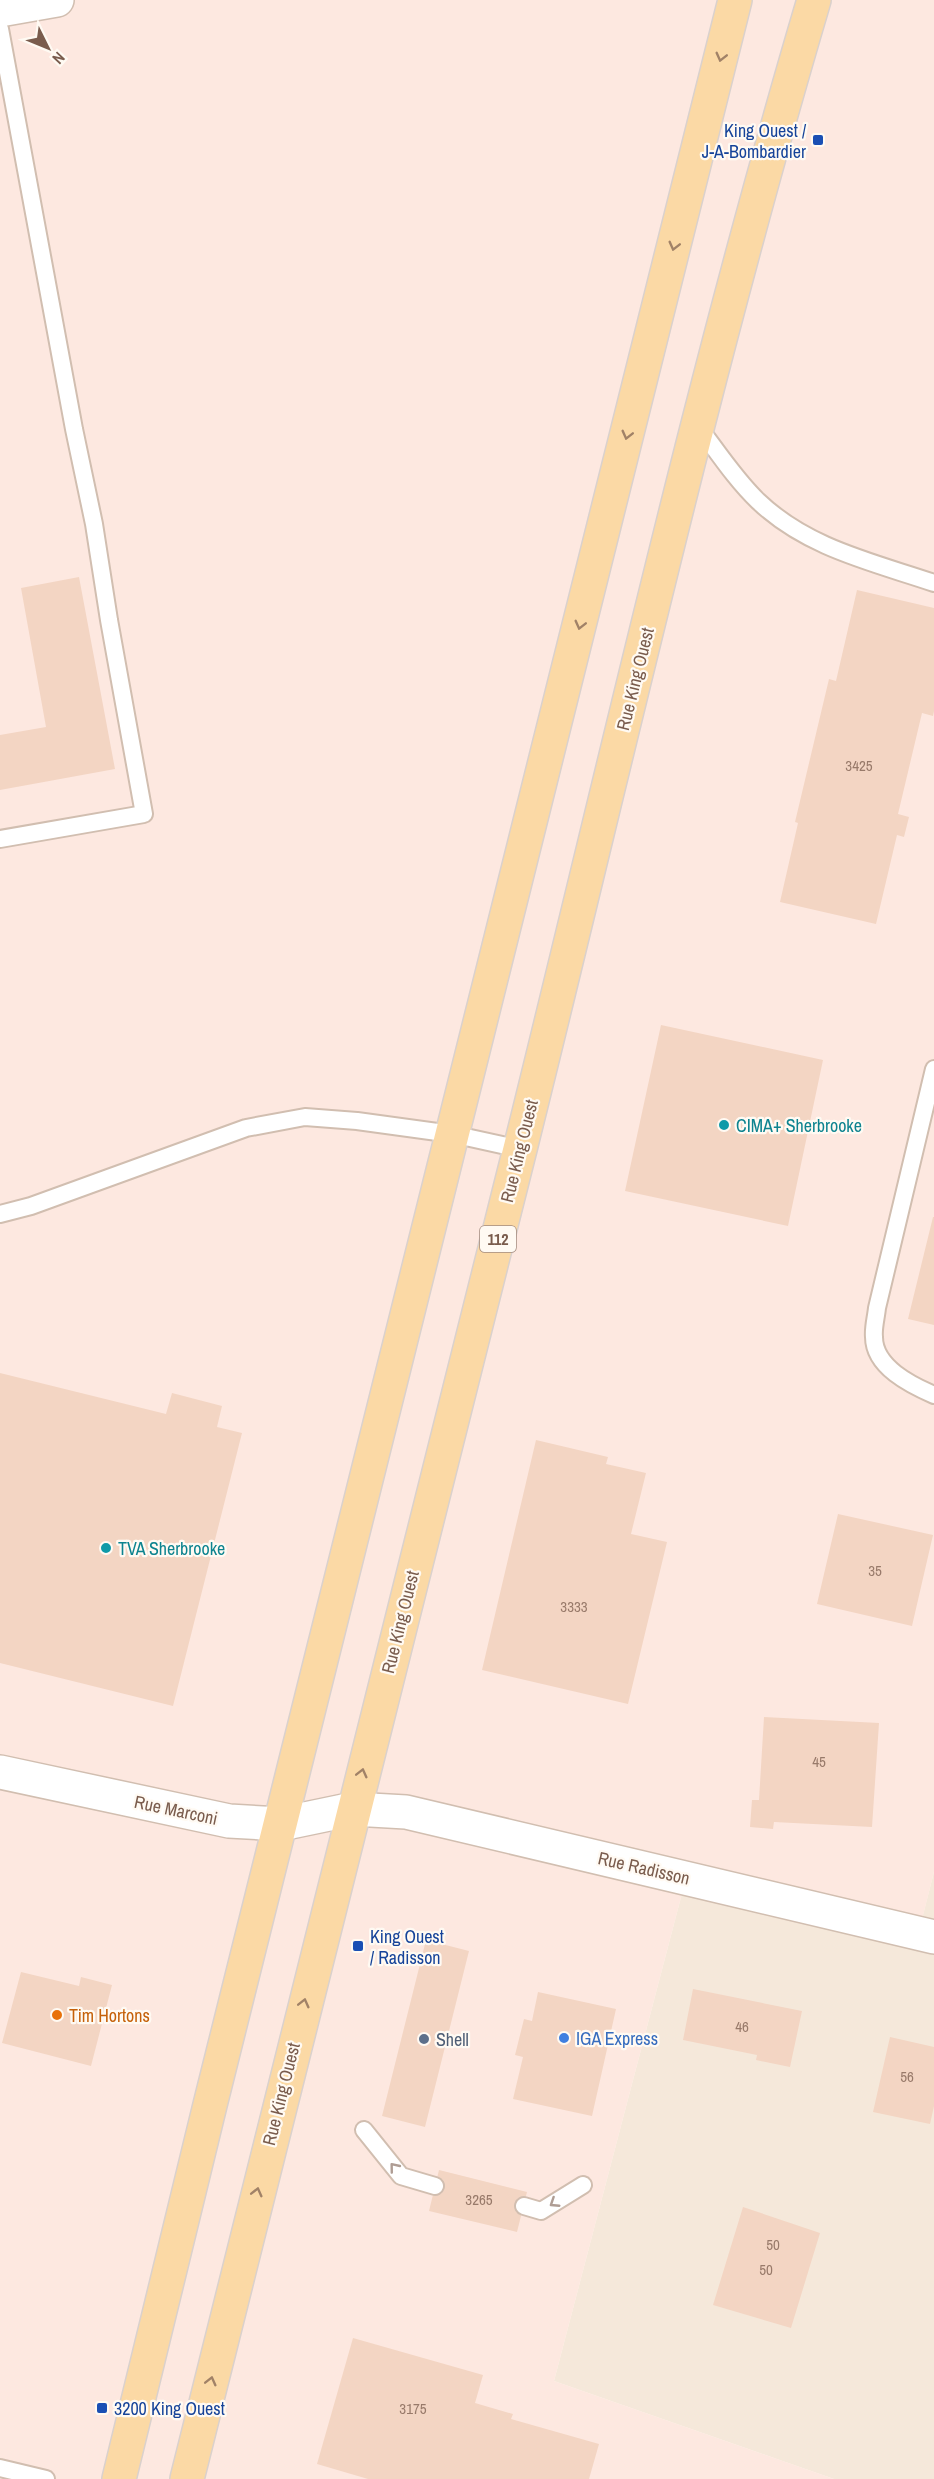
<svg xmlns="http://www.w3.org/2000/svg" width="934" height="2479" viewBox="0 0 934 2479" font-family="'Archivo Narrow',sans-serif">
<rect width="100%" height="100%" fill="#fdf6ec"/>
<!-- residential -->
<path fill="#f5e8da" d="M934 1872V2479H834L554 2381 685 1882 916 1942Z"/>
<!-- commercial -->
<path fill="#fde8e0" d="M0 0H934V1872L916 1943 685 1882 554 2381 834 2479H0Z"/>
<!-- building -->
<path fill="#f3d5c3" d="M79 577 115 769 0 790V735L46 727 21 588Z
M857 590 934 608V711L933 716 922 713 898 814 909 817 904 837 897 835 876 924 780 902 798 823 795 822 829 679 836 681Z
M661 1025 823 1060 788 1226 625 1191Z
M933 1217H934V1325L908 1319Z
M0 1373 166 1414 172 1393 222 1406 217 1427 242 1433 173 1706 0 1663Z
M536 1440 608 1457 606 1464 646 1473 631 1534 667 1542 628 1704 482 1670Z
M838 1514 933 1535 912 1626 817 1604Z
M764 1717 879 1723 872 1827 774 1822 773 1829 750 1827 752 1800H759Z
M426 1940 469 1951 425 2127 382 2116Z
M21 1972 79 1986 81 1977 112 1985 91 2066 2 2043Z
M693 1989 802 2011 790 2067 756 2060 757 2055 683 2040Z
M538 1992 616 2009 592 2116 513 2099 523 2057 515 2055 524 2019 532 2021Z
M890 2037 934 2047V2106L930 2124 873 2112Z
M439 2170 527 2192 517 2232 429 2211Z
M743 2207 820 2233 791 2328 713 2305Z
M353 2338 483 2375 475 2403 513 2414 511 2419 599 2444 589 2479H368L317 2464Z"/>
<g fill="none" stroke-linecap="round" stroke-linejoin="round">
<!-- lane casing -->
<g stroke="#d1beb0" stroke-width="20">
<path id="lane" d="M0 29 74 429 94 524 109 620 144 814 0 839
M698 426C717 451 735 479 758 501 807 548 872 562 934 583
M934 1069 877 1308C876 1318 873 1328 874 1337 874 1367 911 1385 934 1395
M0 1214 31 1206 246 1128 305 1117 357 1121 452 1134 520 1149
M364 2130 401 2176 435 2186
M524 2206 541 2211 583 2185
M0 2468 46 2479"/>
</g>
<!-- street casing -->
<g stroke="#d1beb0" stroke-width="36">
<path id="street" d="M0 10 57 0
M0 1772 229 1821 281 1824 353 1809 406 1812 934 1937"/>
</g>
<!-- primary casing -->
<g stroke="#dad1cd" stroke-width="36">
<path id="primary" d="M119 2479 210 2105 735 0
M187 2479C295 2033 411 1590 521 1145 616 763 702 378 814 0"/>
</g>
<!-- lane -->
<use href="#lane" stroke="#fff" stroke-width="16"/>
<!-- street -->
<use href="#street" stroke="#fff" stroke-width="33"/>
<!-- primary -->
<use href="#primary" stroke="#fbd9a5" stroke-width="33"/>
</g>
<!-- one-way arrows -->
<defs><path id="oneway-chevron" d="M-2-3.5L2.5 0L-2 3.5" fill="none" stroke-width="1.6" stroke-linecap="round" stroke-linejoin="round" transform="scale(1.5)"/></defs>
<g stroke="#a18267">
<use href="#oneway-chevron" transform="translate(721 57) rotate(104)"/>
<use href="#oneway-chevron" transform="translate(674 246) rotate(104)"/>
<use href="#oneway-chevron" transform="translate(627 435) rotate(104)"/>
<use href="#oneway-chevron" transform="translate(580 625) rotate(104)"/>
<use href="#oneway-chevron" transform="translate(362 1773) rotate(-76)"/>
<use href="#oneway-chevron" transform="translate(304 2003) rotate(-76)"/>
<use href="#oneway-chevron" transform="translate(257 2192) rotate(-76)"/>
<use href="#oneway-chevron" transform="translate(211 2381) rotate(-76)"/>
</g>
<g stroke="#af9d94">
<use href="#oneway-chevron" transform="translate(394 2167) rotate(-129)"/>
<use href="#oneway-chevron" transform="translate(554 2203) rotate(147)"/>
</g>
<!-- markers -->
<g fill="#1a4fb4" stroke="#fffaf3" stroke-width="2">
<rect x="812" y="134" width="12" height="12" rx="3"/>
<rect x="352" y="1940" width="12" height="12" rx="3"/>
<rect x="96" y="2402" width="12" height="12" rx="3"/>
</g>
<g fill="#0f9aa8" stroke="#fffaf3" stroke-width="2">
<circle cx="724" cy="1125" r="6"/>
<circle cx="106" cy="1548" r="6"/>
</g>
<circle fill="#e8710a" stroke="#fffaf3" stroke-width="2" cx="57" cy="2015" r="6"/>
<circle fill="#3f7fe0" stroke="#fffaf3" stroke-width="2" cx="564" cy="2038" r="6"/>
<circle fill="#5c6f8a" stroke="#fffaf3" stroke-width="2" cx="424" cy="2039" r="6"/>
<g text-anchor="middle" dominant-baseline="central" stroke-width="4.5" stroke-linejoin="round" paint-order="stroke">
<!-- number labels -->
<g font-size="15" fill="#987a6a">
<text x="859" y="765">3425</text>
<text x="875" y="1570">35</text>
<text x="574" y="1606">3333</text>
<text x="819" y="1761">45</text>
<text x="742" y="2026">46</text>
<text x="907" y="2076">56</text>
<text x="479" y="2199">3265</text>
<text x="773" y="2244">50</text>
<text x="766" y="2269">50</text>
<text x="413" y="2408">3175</text>
</g>
<!-- shield labels -->
<rect fill="#fffaf3" stroke="#a28b7f" stroke-width="1.5" x="480" y="1226" width="36" height="26" rx="4.5"/>
<g font-size="16" font-weight="bold" fill="#7a5c4d">
<text x="498" y="1239">112</text>
</g>
<!-- transit labels -->
<g font-size="18" fill="#164399" stroke="#fffaf3" text-anchor="start">
<text x="806" y="130" text-anchor="end">King Ouest /<tspan x="806" dy="21">J-A-Bombardier</tspan></text>
<text x="370" y="1936">King Ouest<tspan x="370" dy="21">/ Radisson</tspan></text>
<text x="114" y="2408">3200 King Ouest</text>
</g>
<!-- street labels -->
<g font-size="18" fill="#7a5c4d" stroke="#fffaf3">
<text transform="translate(635 679) rotate(-76)">Rue King Ouest</text>
<text transform="translate(519 1151) rotate(-76)">Rue King Ouest</text>
<text transform="translate(400 1622) rotate(-76)">Rue King Ouest</text>
<text transform="translate(176 1810) rotate(12)">Rue Marconi</text>
<text transform="translate(644 1868) rotate(13)">Rue Radisson</text>
<text transform="translate(281 2094) rotate(-76)">Rue King Ouest</text>
</g>
<!-- culture labels -->
<g font-size="18" fill="#0d838f" stroke="#fffaf3" text-anchor="start">
<text x="736" y="1125">CIMA+ Sherbrooke</text>
<text x="118" y="1548">TVA Sherbrooke</text>
</g>
<!-- food labels -->
<g font-size="18" fill="#c56008" stroke="#fffaf3" text-anchor="start">
<text x="69" y="2015">Tim Hortons</text>
</g>
<!-- shop labels -->
<g font-size="18" fill="#366cbe" stroke="#fffaf3" text-anchor="start">
<text x="576" y="2038">IGA Express</text>
</g>
<!-- service labels -->
<g font-size="18" fill="#4e5e75" stroke="#fffaf3" text-anchor="start">
<text x="436" y="2039">Shell</text>
</g>
</g>
<!-- north arrow -->
<g transform="translate(48 48) rotate(133)" stroke="#fffaf3" stroke-width="4.5" paint-order="stroke">
<path d="M0-4.5L10 22L0 15L-10 22Z" fill="#7a5c4d"/>
<text y="-9" font-size="16" font-weight="bold" text-anchor="middle" fill="#7a5c4d">N</text>
</g>
</svg>
